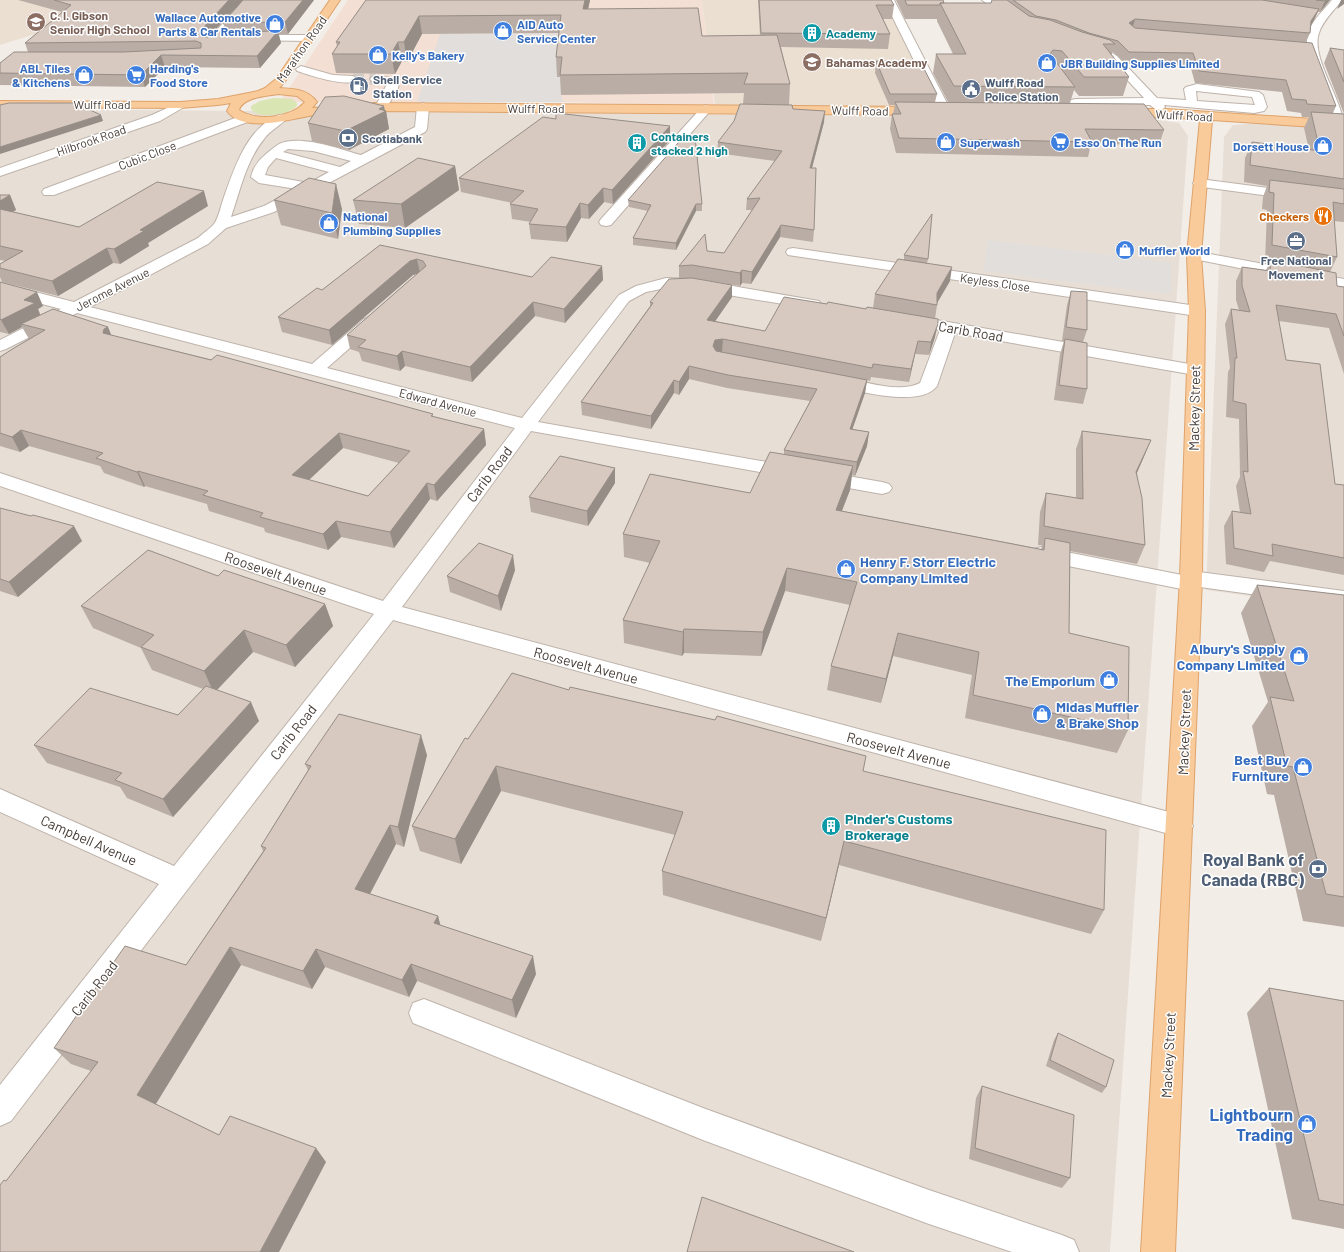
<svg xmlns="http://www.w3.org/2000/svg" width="1344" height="1252" viewBox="0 0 1344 1252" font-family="Barlow,sans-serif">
<rect width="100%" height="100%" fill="#f3ede8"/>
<!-- residential -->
<path fill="#e7ded6" d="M0 109 1147 118 1179 123 1188 136 1110 1252H0Z
M1265 123 1344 128V609L1206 590 1224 137 1233 125Z"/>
<!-- commercial -->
<path fill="#f4dfd4" d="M348 0H702L714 106 563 102H280Z"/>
<!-- education -->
<path fill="#ebdfd2" d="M0 0H144L0 45Z
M702 0H884L935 107 715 106Z"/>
<!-- green -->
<path fill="#d9e5b2" d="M274 98 292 99 297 103V106C288 115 260 120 251 109V106L260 101Z"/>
<!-- parking -->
<path fill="#e1dedc" d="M564 33 561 95 563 102H417L440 34Z
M988 240 1171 263V294L984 271Z"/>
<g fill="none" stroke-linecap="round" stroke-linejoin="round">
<!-- minor-tunnel -->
<path stroke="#d0cac5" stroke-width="11" stroke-dasharray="11 5.5" stroke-linecap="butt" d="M353 79H376"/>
<!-- minor casing -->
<g stroke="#beb3aa" stroke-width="2">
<path id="minor" d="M244 0H254L205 56H197L196 54 197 52Z
M884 0H894L951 111 949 113H941L939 111Z
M982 0H993L1020 20 1015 23 1011 22Z
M1332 0H1342C1334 11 1323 20 1319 33 1310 58 1344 101 1344 128H1337L1335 125C1328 107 1305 57 1307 39 1308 24 1323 11 1332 0Z
M249 35H310L315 38 310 41 245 40 244 38 245 36Z
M1094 48 1110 52 1117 56 1157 98 1186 100 1184 89 1186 87 1197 84 1259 92 1263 95 1267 107 1264 111 1254 113 1164 105 1165 107 1163 109C1157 111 1155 109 1150 105L1071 104 1069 102 1071 100 1075 99 1144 98 1109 60 1102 56 1090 53 1089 51ZM1196 91 1252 97 1255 105 1197 101Z
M301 66 333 75 353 76 359 79C350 89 309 75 297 71L296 69Z
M376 76 392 78 399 83 398 88 387 107 385 109H377L375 107 387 84 372 81 370 79 372 77Z
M180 102 184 103 186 105 184 107 160 121 0 176V168L152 115Z
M423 103 427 105 429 107 427 129 425 132 274 212 226 228 208 244 90 307 312 364 364 319 370 317 376 319 378 322 376 325 327 368 522 418 619 295 636 286 666 278 692 279 819 301 821 304 819 307 813 309 692 289 666 288 646 292 629 301 538 422 882 482 889 484 892 488 889 492 882 494 531 431 402 607 1180 815 1189 818 1193 826 1189 834 1180 837 393 620 11 1121 0 1126V1085L159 884 0 812V789L174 866 374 614 0 486V473L383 601 515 428 77 313 6 349 0 351V340L61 309 0 293V283L74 302 198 238C203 233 210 229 214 224 219 217 221 205 224 197 233 172 244 137 268 121 274 117 278 114 285 115L287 118C282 125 270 130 264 139 246 161 240 191 231 217L264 206 297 189 259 183 251 177C253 167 259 160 266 154 270 151 274 147 279 144 300 134 339 149 361 155L415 127 417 107 419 105ZM288 149 313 151 351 161 340 167 283 152ZM276 158 329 172 309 183 265 175 268 167Z
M706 105 710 107 712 109 710 111 611 225 606 226 601 225 599 222 601 219 702 107Z
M246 114 250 115 252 118 250 121 54 195H44L42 192 44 189Z
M1200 179 1344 198V206L1195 186 1193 183 1195 180Z
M793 248 1197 306 1203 308 1205 311 1203 314 1197 316 788 255 786 252 788 249Z
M1194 251 1344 279V289L1189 258 1187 255 1189 252Z
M908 315 1195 365 1201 366 1203 370 1201 374 1195 375 955 333 937 386C920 409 855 390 832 385L829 381 832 377 838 376C862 381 899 394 920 383L940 330 902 323 900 320 902 317Z
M1041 547 1182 575 1184 573 1191 571 1344 591V607L1200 587 1198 589 1191 591 1034 559 1031 554 1034 549Z
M424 999 703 1108 929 1190 1062 1235 1074 1240 1079 1252H1012L929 1224 703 1140 413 1023 409 1013 413 1003Z"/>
</g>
<!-- major casing -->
<g stroke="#dea36b" stroke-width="2">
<path id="major" d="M330 0H340L284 83 279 88C294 89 308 89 317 102L312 108 375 103 924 107 928 109 930 111 928 113 924 115 375 111C357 112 340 112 322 114 298 116 245 136 227 111L231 103 218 105 180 108 0 107V101L180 102 218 99 258 91 265 88 276 79ZM278 94 297 96 305 102C291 118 257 122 239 110 243 97 267 96 278 94Z
M1121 109H1166L1344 121V129L1212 120 1201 255 1205 311 1202 578 1175 1252H1141L1180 578 1189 311 1187 255 1200 119 1117 116 1115 113 1117 110Z"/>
</g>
<!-- minor -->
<use href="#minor" fill="#fff" fill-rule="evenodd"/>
<!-- major -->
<use href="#major" fill="#f9ca9a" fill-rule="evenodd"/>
</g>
<!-- wall -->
<path fill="#b9ada5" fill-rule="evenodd" d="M18 0H243L209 37 226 32 223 23 314 0 288 34H278L281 43 260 68 165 67 145 87 0 85V63L28 52 25 43 62 12Z
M366 0H590L588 9 702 36 760 35 758 0H891L894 5 892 19H883L890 34 888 49 781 47 790 84 789 105 743 104 744 93 561 95 560 77H557L556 57 559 33 422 34 407 62 402 61 395 74 336 73 332 54 337 46 336 42Z
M896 0H943L944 3H991L992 0H1330L1320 12H1318L1311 26 1310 33 1306 42 1336 106 1333 113 1344 114V222L1334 221 1337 257 1330 272 1337 286 1344 287V374L1329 328 1279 321 1286 360 1335 484 1344 485V575L1270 561 1264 572 1226 564 1224 526 1232 511 1240 512 1236 486 1240 477 1239 419 1226 417 1228 372 1230 368 1225 324 1231 309 1239 310 1236 300V281L1242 267 1266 270 1269 264 1265 263 1267 210 1262 209 1263 197 1267 186 1244 182 1245 158 1252 142 1309 150 1304 128 1309 117H1302L1301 113 1287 111 1282 92 1195 83 1190 65 1126 64 1114 53 1112 52V55L1129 77 1123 96H1079L1074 90 1070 103 1164 130 1159 145 1091 144 1088 157 896 153 890 129 892 114H893L895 105H889L875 73 876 61 937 94 935 102H948L933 73 936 54H953L937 21V19H905Z
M1330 48 1344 50V114L1324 63Z
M793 109 824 122 812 168 814 230 813 242 780 237 751 284 742 283 740 286 692 278H679V266L707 251 724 253 752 210H746L747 199 775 161 717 153 718 142Z
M385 111H386L389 129 349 150 312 141 308 123Z
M556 119 670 126V140L613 204 604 202 589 219 581 218 567 242 531 239 529 224 531 222 512 219 510 204 512 203 461 192 459 178Z
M455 166 459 190 405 228 359 224 353 200Z
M0 195H10L16 210 13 212 79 227 208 206 148 243 149 246 120 264 113 263 58 296 2 282 0 277V264L6 261 0 260Z
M274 200 342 209 338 239 281 225Z
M628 200 702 204V211H696L676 250 633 245V238L648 211 629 207Z
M380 245 532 277 602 266 603 280 565 323 535 316 472 382 405 366 400 371 362 361 359 352 350 349 347 335 418 273 413 275 332 345 282 332 278 317 322 290Z
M904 255 928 259 927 263 950 281 937 302V305L935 319V337L929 355 915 354 909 382 871 377 870 381 867 380 865 393 852 429 869 432 867 446 855 476 852 475 850 490 842 511 1041 549 1042 545H1038L1040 512 1046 493 1076 498V449L1082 431 1151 440 1137 473 1145 545 1137 564 1070 551 1069 633 1128 730 1117 753 965 718 972 675 893 656 881 703 827 690 831 666 850 605 785 591 761 656 684 653 682 656 624 643 623 620 650 563 624 557 623 534 750 493 784 454V450L810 401 727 388 689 379 679 395 674 393 651 429 582 415 581 402 650 306V302L732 297 715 321 765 331 827 304 866 309 873 308 875 294 904 260Z
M0 282 43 306 38 309 40 315 108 327 111 335 433 414V417L484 429 486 445 437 501 430 499 394 548 341 537 328 550 265 532 264 528 209 511 207 504 145 486 144 487 104 473 100 466 29 446 20 452 0 446V357L29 339 22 327 9 334 0 332ZM343 448 399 463 368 496 309 480Z
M1071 291 1087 330 1083 342 1087 389 1083 404 1054 400 1060 354 1064 341H1062L1067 305Z
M615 468V483L588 526 531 512 529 497Z
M0 508 82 541 18 597 0 591Z
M515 570 501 611 450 592 447 576Z
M218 576 325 604 333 626 295 667 253 652 217 690 259 721 173 817 127 798 120 787 47 763 34 745 178 715 203 689 152 670 141 648 93 628 81 606Z
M1257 585 1344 595V927L1303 921 1274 795 1267 794 1252 726 1268 702 1241 613Z
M569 690 863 771 1104 910 1091 934 839 865 821 941 663 895 662 871 675 835 501 791 461 864 420 851 412 826 468 739Z
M427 755 404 847 396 844 370 894 438 916 440 925 536 974 516 1018 417 981 409 997 325 967 312 989 241 965 156 1104 219 1135 326 1162 6 1181 91 1071 71 1064 54 1048 186 965 263 851 261 846 308 770 305 764Z
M1269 988 1344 1001V1229L1292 1219 1247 1013Z
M1058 1033 1106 1087 1102 1093 1046 1066 1054 1040Z
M982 1086 1070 1178 1062 1188 969 1159 976 1098Z"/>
<!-- shaded-wall -->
<path fill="#968d86" d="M229 0H243L204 42 199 34 201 30Z
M303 0H314L288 34 285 22Z
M585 0H590L584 28 583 9Z
M1326 0H1330L1320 12 1325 1Z
M1341 0H1344V4L1337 9Z
M1319 9 1314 20 1307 32 1311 21Z
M419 16 422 34 407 62 404 42Z
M1135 19 1132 30 1129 23Z
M278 31 281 43 260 68 257 56Z
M398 42 402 61 395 74 391 54Z
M161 55 165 67 145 87 141 75Z
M384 106 385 111H386L389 129 349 150 345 131 379 109Z
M825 111 824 122 809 179 810 168Z
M101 115 103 121 0 154V147Z
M670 126V140L613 204 612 190Z
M455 166 459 190 405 228 401 204Z
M336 184 342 209 338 239 332 213Z
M603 188 604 202 589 219 588 205Z
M204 191 208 206 148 243 149 246 120 264 114 249 140 230Z
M10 195 16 210 0 219V201Z
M580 203 581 218 567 242 566 227Z
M696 204V211L676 250V243Z
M781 225 780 237 751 284 752 272Z
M107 248 113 263 58 296 52 281Z
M417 259 420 273 413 275 332 345 329 330 410 261Z
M602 266 603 280 565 323 564 309Z
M952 267 950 281 936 305 937 293Z
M742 270V283L740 286V273Z
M732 285V297L707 333V320Z
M37 292 43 306 38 309 41 317 21 324 22 327 9 334 1 320 24 300Z
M533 302 535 316 472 382 470 367Z
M938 324 935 337 929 355 931 342Z
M108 327 114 342 103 333 104 329Z
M723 339 722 352 715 353 713 346 715 340Z
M918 341 915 354 909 382 911 369Z
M402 351 405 366 400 371 397 356Z
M689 366V379L679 395V382Z
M674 380V393L651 429V416Z
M867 380 865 393 848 442 850 429Z
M484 429 486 445 437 501 434 485Z
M21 430 29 446 20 452 12 437Z
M869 432 867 446 855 476 857 462Z
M339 433 343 448 297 491 292 475Z
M1151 440 1143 459 1129 490 1136 472Z
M853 466 850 490 833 533 836 510Z
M615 468V483L588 526 587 511Z
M138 471 145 486 144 487 137 472Z
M427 483 430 499 394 548 390 532Z
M336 521 341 537 328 550 323 534Z
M74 526 82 541 18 597 9 582Z
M513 555 515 570 501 611 498 596Z
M787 568 785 591 761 656 763 632Z
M325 604 333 626 295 667 286 645Z
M684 629V653L682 656 683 632Z
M244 630 253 652 214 693 204 671Z
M898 633 893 656 881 703 886 679Z
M251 702 259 721 173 817 163 799Z
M421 735 427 755 404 847 398 827Z
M496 766 501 791 461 864 455 839Z
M390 825 396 844 363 907 355 889Z
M844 841 839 865 821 941 826 918Z
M438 916 443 935 434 923Z
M230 947 241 965 152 1110 137 1095Z
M316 949 325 967 312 989 303 971Z
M533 956 536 974 516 1018 512 1000Z
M411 964 417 981 409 997 402 980Z
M316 1148 326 1162 279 1252H260Z"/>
<!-- building -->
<path fill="#d7c9c0" stroke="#968d86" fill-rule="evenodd" d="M54 0H229L201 30 199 34 202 37H210L214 32 278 31 257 56 161 55 141 75 0 73V63L14 52H124L201 48V43L196 41 25 43 71 5Z
M243 0H303L285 22 223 23Z
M366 0H585L583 9 698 8 702 36 777 35 790 84H744L748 73 560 75 562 57H556L561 15 419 16 404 42H398L391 54H332L340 42H336Z
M759 0H891L894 5H876L890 34 761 33Z
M905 0H943L944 3H940V5H907Z
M992 0H1007L1029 16 1050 20 1082 32 1110 40 1115 44H1103L1129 77H1084L1062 51 1053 50 1050 54 1075 87 954 86 936 54H966L940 3H991Z
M1013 0H1262L1319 9 1311 21 1310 33 1135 19 1129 23 1135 28 1312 43 1336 106 1307 104 1306 100 1292 99 1286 80 1199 71 1193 53 1129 52 1118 41 1089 33 1056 20 1036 16Z
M1316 0H1326L1325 1Z
M1330 48 1344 50V82Z
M876 61H920L937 94H890Z
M344 96 384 106 379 109 386 111 345 131 308 123 325 97Z
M895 102 1144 104 1164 130 1085 129 1092 142 899 138 892 114H901Z
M9 103H75L101 115 0 147V105Z
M740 104 792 105 793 109 825 111 810 168H816L814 230 781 225 752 272 742 270 740 273 692 265 679 266 705 234 707 251 724 253 760 198 747 199 782 151 718 142 734 121Z
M1311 112 1344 114V179L1250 165 1252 142 1320 151Z
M556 113 670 126 612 190 603 188 588 205 580 203 566 227 529 224 538 209 510 204 524 191 459 178 543 117 556 119Z
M685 135 695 137 702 204H696L676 243 633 238 651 205 628 200Z
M418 158 455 166 401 204 353 200Z
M309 178 336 184 332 213 274 200Z
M1270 180 1344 189V204L1333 202 1337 257 1272 245 1274 193 1269 192Z
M157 182 204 191 140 230 144 231 114 249 107 248 52 281 0 268V264L23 251 0 246V209L79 227Z
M0 195H10L0 201Z
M932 214 928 259 904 255Z
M380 245 532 277 551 257 602 266 564 309 533 302 470 367 402 351 397 356 358 347 366 340 347 335 426 266 423 261 417 259 410 261 329 330 278 317 317 288 322 290Z
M898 259 952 267 937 293V305L875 294Z
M1271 260 1336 273 1337 286 1344 287V336L1336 314 1276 305 1286 360 1320 364 1335 484 1344 485V558L1272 544 1273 556 1234 548 1232 511 1251 514 1243 471 1248 472 1246 404 1233 401 1235 358H1237L1231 309 1250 312 1242 286V267L1270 271Z
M692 278 732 285 707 320 765 331 784 297 827 304 828 302 866 309 867 307 938 319V324L931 342 918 341 911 369 873 364 872 368 723 339 715 340 713 346 716 351 867 380 850 429 869 432 857 462 784 450 817 389 728 375 689 366 679 382 674 380 651 416 581 402 653 303 650 302 669 279Z
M0 282 37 292 24 300 35 303 1 320 0 319Z
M1071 291 1087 292V330L1066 327Z
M53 309 108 327 104 329 103 333 211 360 217 355 433 414 431 416 484 429 434 485 427 483 390 532 336 521 323 534 260 517 263 513 203 495 208 491 138 471 137 472 96 458 103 453 21 430 12 437 0 433V357L14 348 45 330 21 324ZM339 433 410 451 368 496 292 475Z
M1065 339 1087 343V389L1059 385Z
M1082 431 1151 440 1136 472 1142 498 1145 545 1044 526 1046 493 1083 499Z
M770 452 853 466 836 510 1044 550 1045 538 1070 543 1069 633 1129 647 1128 730 973 695 979 652 898 633 886 679 831 666 857 582 787 568 763 632 684 629 683 632 623 620 660 541 623 534 650 474 750 493Z
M560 456 615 468 587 511 529 497Z
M0 508 31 516 33 515 74 526 9 582 0 579Z
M479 543 513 555 498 596 447 576Z
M148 550 218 576 224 570 325 604 286 645 244 630 204 671 141 647 154 635 81 606Z
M1257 585 1344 595V897L1326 894 1293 767 1287 766 1270 697 1294 701Z
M512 673 569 690 570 687 715 720 717 716 866 756 863 771 1106 830 1104 910 844 841 826 918 662 871 683 812 496 766 455 839 412 826 465 738 468 739Z
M206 686 251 702 163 799 115 780 122 773 34 745 90 688 178 715Z
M339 714 421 735 398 827 390 825 355 889 438 916 434 923 533 956 512 1000 411 964 402 980 316 949 303 971 230 947 137 1095 219 1135 230 1116 316 1148 260 1252H0V1185L4 1180 6 1181 98 1062 54 1048 125 946 186 965 266 848 261 846 311 766 305 764Z
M1269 988 1344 1001V1205L1319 1200Z
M1058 1033 1114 1060 1106 1087 1050 1060Z
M982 1086 1074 1115 1070 1178 975 1148Z
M702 1197 854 1252H687Z"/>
<!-- icons -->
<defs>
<g id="school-disc" transform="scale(1)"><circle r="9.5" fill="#8d6e63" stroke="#fff"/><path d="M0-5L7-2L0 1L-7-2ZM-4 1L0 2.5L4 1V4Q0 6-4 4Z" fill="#fff"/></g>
<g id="shop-disc" transform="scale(1)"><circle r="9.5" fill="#3f7fe0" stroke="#fff"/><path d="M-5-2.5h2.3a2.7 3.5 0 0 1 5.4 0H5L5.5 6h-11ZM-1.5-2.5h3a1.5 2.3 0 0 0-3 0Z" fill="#fff"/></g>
<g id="building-disc" transform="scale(1)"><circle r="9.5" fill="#0f9aa8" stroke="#fff"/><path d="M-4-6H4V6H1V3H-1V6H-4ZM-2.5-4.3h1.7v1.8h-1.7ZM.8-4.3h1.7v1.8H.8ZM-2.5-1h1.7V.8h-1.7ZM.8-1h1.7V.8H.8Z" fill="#fff"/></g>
<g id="supermarket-disc" transform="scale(1)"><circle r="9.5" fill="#3f7fe0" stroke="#fff"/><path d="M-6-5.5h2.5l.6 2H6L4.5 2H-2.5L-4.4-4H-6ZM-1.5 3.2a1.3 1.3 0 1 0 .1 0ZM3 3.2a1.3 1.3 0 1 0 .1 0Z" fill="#fff"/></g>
<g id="fuel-disc" transform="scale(1)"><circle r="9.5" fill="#5c6f8a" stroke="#fff"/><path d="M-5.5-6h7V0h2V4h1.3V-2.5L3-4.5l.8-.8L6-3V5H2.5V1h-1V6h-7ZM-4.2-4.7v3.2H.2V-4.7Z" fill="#fff"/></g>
<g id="civic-disc" transform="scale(1)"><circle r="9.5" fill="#5c6f8a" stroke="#fff"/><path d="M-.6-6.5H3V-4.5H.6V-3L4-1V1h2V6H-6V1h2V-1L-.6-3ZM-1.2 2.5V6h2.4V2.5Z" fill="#fff"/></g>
<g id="bank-disc" transform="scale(1)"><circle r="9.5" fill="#5c6f8a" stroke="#fff"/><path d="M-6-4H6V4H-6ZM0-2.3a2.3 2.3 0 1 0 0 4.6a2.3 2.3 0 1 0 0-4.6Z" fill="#fff"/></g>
<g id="restaurant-disc" transform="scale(1)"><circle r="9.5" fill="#e8710a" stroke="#fff"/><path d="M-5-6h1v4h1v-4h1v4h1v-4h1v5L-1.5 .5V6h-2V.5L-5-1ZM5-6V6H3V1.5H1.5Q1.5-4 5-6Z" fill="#fff"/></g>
<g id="office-disc" transform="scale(1)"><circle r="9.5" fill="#5c6f8a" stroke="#fff"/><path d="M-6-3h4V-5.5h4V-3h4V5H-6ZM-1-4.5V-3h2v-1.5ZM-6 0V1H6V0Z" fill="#fff"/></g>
</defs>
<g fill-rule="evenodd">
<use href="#school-disc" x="36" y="22"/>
<use href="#shop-disc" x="275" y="24"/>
<use href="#shop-disc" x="503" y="31"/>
<use href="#building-disc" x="812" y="33"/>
<use href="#shop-disc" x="378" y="55"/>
<use href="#school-disc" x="812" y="62"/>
<use href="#shop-disc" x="1047" y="63"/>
<use href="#shop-disc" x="84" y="75"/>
<use href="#supermarket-disc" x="136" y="75"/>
<use href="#fuel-disc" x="359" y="86"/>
<use href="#civic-disc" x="971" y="89"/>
<use href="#bank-disc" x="348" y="138"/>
<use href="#shop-disc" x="946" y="142"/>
<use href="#supermarket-disc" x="1060" y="142"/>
<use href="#building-disc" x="637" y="143"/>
<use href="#shop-disc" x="1323" y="146"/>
<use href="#restaurant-disc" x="1323" y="216"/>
<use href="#shop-disc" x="329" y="223"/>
<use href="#office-disc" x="1296" y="241"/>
<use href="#shop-disc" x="1125" y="250"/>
<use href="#shop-disc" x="846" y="569"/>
<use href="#shop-disc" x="1299" y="656"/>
<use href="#shop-disc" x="1109" y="680"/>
<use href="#shop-disc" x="1042" y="714"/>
<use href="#shop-disc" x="1303" y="767"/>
<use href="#building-disc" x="831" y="826"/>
<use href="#bank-disc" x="1318" y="869"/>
<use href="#shop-disc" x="1307" y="1124"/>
</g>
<g text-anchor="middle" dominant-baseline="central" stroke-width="3" stroke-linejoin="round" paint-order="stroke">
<!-- far-education labels -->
<g font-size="12" font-weight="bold" fill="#785e54" stroke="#fff" text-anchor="start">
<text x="50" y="15">C. I. Gibson<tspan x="50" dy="14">Senior High School</tspan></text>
<text x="826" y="62">Bahamas Academy</text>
</g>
<!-- far-shop labels -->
<g font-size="12" font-weight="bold" fill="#366cbe" stroke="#fff" text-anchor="start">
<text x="261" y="17" text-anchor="end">Wallace Automotive<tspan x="261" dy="14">Parts &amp; Car Rentals</tspan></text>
<text x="517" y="24">AID Auto<tspan x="517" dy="14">Service Center</tspan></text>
<text x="392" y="55">Kelly's Bakery</text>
<text x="1061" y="63">JBR Building Supplies Limited</text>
<text x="70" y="68" text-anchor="end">ABL Tiles<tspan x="70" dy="14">&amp; Kitchens</tspan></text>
<text x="150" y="68">Harding's<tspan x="150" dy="14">Food Store</tspan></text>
<text x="960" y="142">Superwash</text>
<text x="1074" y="142">Esso On The Run</text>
<text x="1309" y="146" text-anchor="end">Dorsett House</text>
<text x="343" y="216">National<tspan x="343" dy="14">Plumbing Supplies</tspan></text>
<text x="1139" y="250">Muffler World</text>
</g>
<!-- far-culture labels -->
<g font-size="12" font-weight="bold" fill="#0d838f" stroke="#fff" text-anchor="start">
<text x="826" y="33">Academy</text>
<text x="651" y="136">Containers<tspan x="651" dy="14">stacked 2 high</tspan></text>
</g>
<!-- far-street labels -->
<g font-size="12" fill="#463d37" stroke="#fff">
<text transform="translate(301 49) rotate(-55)">Marathon Road</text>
<text x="102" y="104">Wulff Road</text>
<text x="536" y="108">Wulff Road</text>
<text transform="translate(860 110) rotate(1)">Wulff Road</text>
<text transform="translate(1184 115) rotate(3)">Wulff Road</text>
<text transform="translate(91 140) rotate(-19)">Hilbrook Road</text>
<text transform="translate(147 155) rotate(-21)">Cubic Close</text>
<text transform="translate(995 282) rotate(8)">Keyless Close</text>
<text transform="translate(112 289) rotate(-27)">Jerome Avenue</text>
<text transform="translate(438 402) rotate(15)">Edward Avenue</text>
</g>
<!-- far-service labels -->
<g font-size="12" font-weight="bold" fill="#4e5e75" stroke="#fff" text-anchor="start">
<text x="373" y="79">Shell Service<tspan x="373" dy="14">Station</tspan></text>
<text x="985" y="82">Wulff Road<tspan x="985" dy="14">Police Station</tspan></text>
<text x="362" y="138">Scotiabank</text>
<text x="1296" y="260" text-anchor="middle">Free National<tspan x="1296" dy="14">Movement</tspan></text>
</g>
<!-- far-food labels -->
<g font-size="12" font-weight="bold" fill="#c56008" stroke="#fff" text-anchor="end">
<text x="1309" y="216">Checkers</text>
</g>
<!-- street labels -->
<g font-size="14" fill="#463d37" stroke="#fff">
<text transform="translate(971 331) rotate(10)">Carib Road</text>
<text transform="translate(1194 408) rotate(-89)">Mackey Street</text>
<text transform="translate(489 474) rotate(-53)">Carib Road</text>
<text transform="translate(276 573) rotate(19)">Roosevelt Avenue</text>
<text transform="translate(586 665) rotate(15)">Roosevelt Avenue</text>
<text transform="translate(293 732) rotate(-52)">Carib Road</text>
<text transform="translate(1184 732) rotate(-88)">Mackey Street</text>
<text transform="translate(899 750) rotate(15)">Roosevelt Avenue</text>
<text transform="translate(89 840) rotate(24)">Campbell Avenue</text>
<text transform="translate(94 988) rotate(-52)">Carib Road</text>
<text transform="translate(1168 1055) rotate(-87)">Mackey Street</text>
</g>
<!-- shop labels -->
<g font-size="14" font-weight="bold" fill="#366cbe" stroke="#fff" text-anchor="end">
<text x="860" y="561" text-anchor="start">Henry F. Storr Electric<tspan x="860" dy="16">Company Limited</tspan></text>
<text x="1285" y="648">Albury's Supply<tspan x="1285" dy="16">Company Limited</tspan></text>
<text x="1095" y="680">The Emporium</text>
<text x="1056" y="706" text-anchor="start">Midas Muffler<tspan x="1056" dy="16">&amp; Brake Shop</tspan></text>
<text x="1289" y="759">Best Buy<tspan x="1289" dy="16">Furniture</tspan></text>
</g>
<!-- culture labels -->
<g font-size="14" font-weight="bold" fill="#0d838f" stroke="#fff" text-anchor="start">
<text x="845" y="818">Pinder's Customs<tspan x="845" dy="16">Brokerage</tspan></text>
</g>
<!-- near-service labels -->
<g font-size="17" font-weight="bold" fill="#4e5e75" stroke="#fff" text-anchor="end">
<text x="1304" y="859">Royal Bank of<tspan x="1304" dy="20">Canada (RBC)</tspan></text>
</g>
<!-- near-shop labels -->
<g font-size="17" font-weight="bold" fill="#366cbe" stroke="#fff" text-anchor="end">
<text x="1293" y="1114">Lightbourn<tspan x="1293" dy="20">Trading</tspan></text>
</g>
</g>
</svg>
